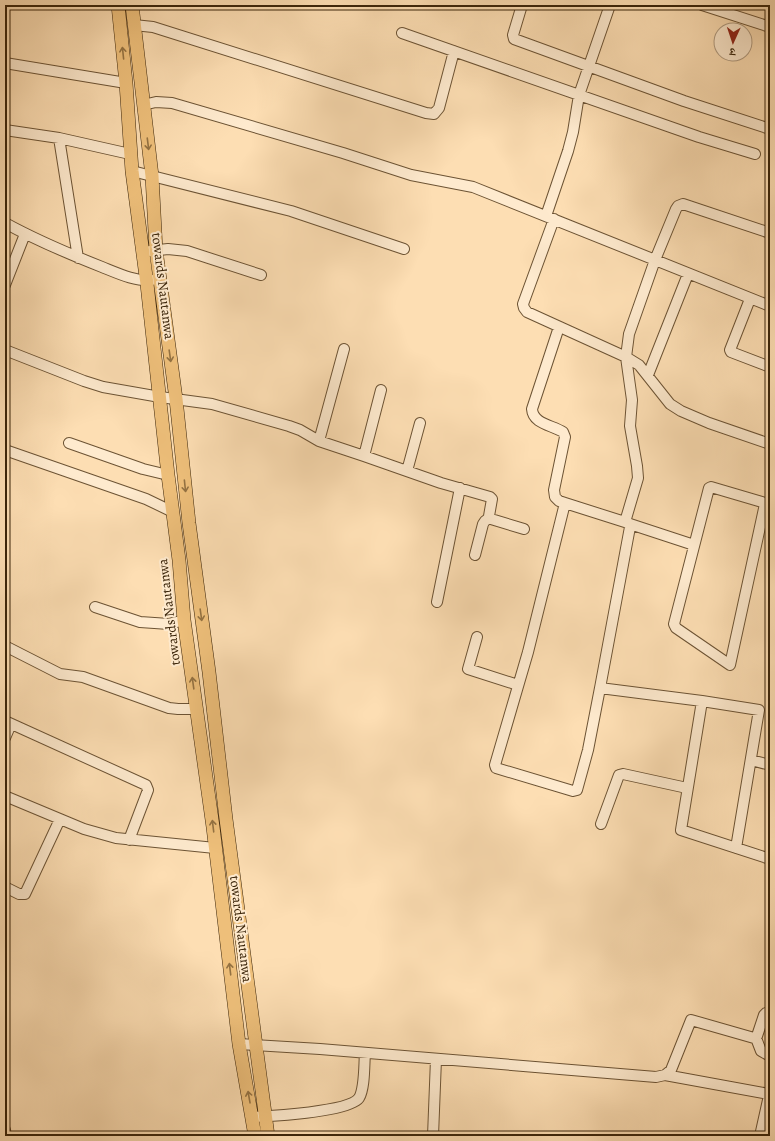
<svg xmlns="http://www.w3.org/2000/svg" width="775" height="1141" viewBox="0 0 775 1141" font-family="Alegreya,'Noto Serif Devanagari',serif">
<rect width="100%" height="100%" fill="#fddeb3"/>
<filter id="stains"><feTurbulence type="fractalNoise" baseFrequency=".005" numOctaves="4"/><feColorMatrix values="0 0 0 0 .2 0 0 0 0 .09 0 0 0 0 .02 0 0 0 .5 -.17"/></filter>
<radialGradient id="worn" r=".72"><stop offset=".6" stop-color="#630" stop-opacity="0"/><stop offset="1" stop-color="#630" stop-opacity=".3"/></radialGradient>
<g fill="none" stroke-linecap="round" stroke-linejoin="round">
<!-- minor casing -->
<g stroke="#6c5334" stroke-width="12">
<path id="minor" d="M522 5 513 35 514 39 684 101 770 129
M702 5 770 27
M134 25 153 27 426 113 434 114 439 108 454 51
M402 33 699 137 755 154
M5 63 126 83
M143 105 156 102 172 103 343 153 411 175 473 187 770 306
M5 130 59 138 130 154
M59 138 78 258
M132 171 291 211 404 249
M546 216 568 151 573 132 579 95 610 5
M554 219 523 304 524 308 527 312 626 357 639 365 670 404 681 411 709 423 770 444
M5 223C36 240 69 254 102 267 117 273 136 282 152 280
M150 251 168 249 187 251 261 275
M5 285 25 234
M750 299 730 350 731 352 770 367
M559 327 532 409C533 424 552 425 563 432L565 437 554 490 555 497 559 501 565 503 628 523 630 524V527L600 688 702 701 681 830 770 859
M5 350 84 381 103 387 160 397 212 404 289 426 300 430 319 441 364 456 441 483 490 497 492 499 489 516 491 519 524 529
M648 375 688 274
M319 441 344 349
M69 443 143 469 168 475
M5 450 146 499 173 512
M364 456 381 390
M407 471 420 423
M711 487 762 502 765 504 730 665 676 628 674 624 709 488Z
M565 503 528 652 495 765 496 768 573 791 577 790 588 750 600 688
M625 522 638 478 637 466 630 426 632 400 626 357 629 334 655 260 676 209 678 206 683 204 770 233
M630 524 694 545
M475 555 483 524 485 521 489 518
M437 602 460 488
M95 607 140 622 169 624 184 620
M477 637 468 669 518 685
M5 646 60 674 83 677 169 708 178 709H197
M702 701 759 710 736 848
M5 721 146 785 148 790 129 840
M5 738 11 724
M751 760 770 765
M5 796 84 829 116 838 215 848
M601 824 619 775 623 774 687 788
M5 887 19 894H25L60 819
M756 1038 761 1051 770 1056
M239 1044 320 1049 656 1077 665 1075 671 1070 691 1020 754 1038 757 1036 764 1015 766 1013 770 1014
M665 1075 769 1094
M252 1117C272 1116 349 1112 359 1098 365 1088 364 1064 365 1053
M5 1130 6 1136
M433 1136 436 1059
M760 1136 770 1091"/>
</g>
<!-- major casing -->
<g stroke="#3b250a" stroke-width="14">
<path id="major" d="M118 5 126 83 132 171 147 284 168 475 179 560 184 620 213 827 239 1044 255 1136
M132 5 152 176 156 250 176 399 189 523 209 672 226 819 268 1136"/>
</g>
<!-- minor -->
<use href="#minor" stroke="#feeace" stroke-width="10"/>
<!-- major -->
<use href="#major" stroke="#eebf7a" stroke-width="13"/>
</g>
<!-- one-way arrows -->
<defs><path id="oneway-shaft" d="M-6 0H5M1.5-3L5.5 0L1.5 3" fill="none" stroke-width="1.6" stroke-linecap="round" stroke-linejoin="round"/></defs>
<g stroke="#947242">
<use href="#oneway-shaft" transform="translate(123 53) rotate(-96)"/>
<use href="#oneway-shaft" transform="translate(148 144) rotate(83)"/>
<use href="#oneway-shaft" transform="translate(170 356) rotate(82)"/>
<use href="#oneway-shaft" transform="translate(185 486) rotate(84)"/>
<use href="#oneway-shaft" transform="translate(201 615) rotate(82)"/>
<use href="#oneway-shaft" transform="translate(193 683) rotate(-98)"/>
<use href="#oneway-shaft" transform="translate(213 826) rotate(-97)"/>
<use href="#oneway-shaft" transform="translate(230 969) rotate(-97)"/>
<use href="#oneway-shaft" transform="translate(249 1097) rotate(-100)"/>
</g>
<g text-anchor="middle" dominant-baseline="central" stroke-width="4" stroke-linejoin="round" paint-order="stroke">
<!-- street labels -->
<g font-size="14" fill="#3b250a" stroke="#feeace">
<text transform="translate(163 286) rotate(83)">towards Nautanwa</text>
<text transform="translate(169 612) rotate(-97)">towards Nautanwa</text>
<text transform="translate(241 929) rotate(83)">towards Nautanwa</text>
</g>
</g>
<!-- margin -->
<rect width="775" height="1141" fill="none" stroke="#fddeb3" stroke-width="20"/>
<rect x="6" y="6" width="763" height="1129" fill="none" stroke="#3b250a" stroke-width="2"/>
<rect x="10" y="10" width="755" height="1121" fill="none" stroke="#3b250a"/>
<!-- north arrow -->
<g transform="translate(733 42) rotate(183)"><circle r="19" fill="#feeace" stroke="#b09b80"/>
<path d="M0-3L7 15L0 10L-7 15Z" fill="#8f2418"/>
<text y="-6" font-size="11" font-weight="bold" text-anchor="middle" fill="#3b250a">उ</text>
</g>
<rect width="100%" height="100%" filter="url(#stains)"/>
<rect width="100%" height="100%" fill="url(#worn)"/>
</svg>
